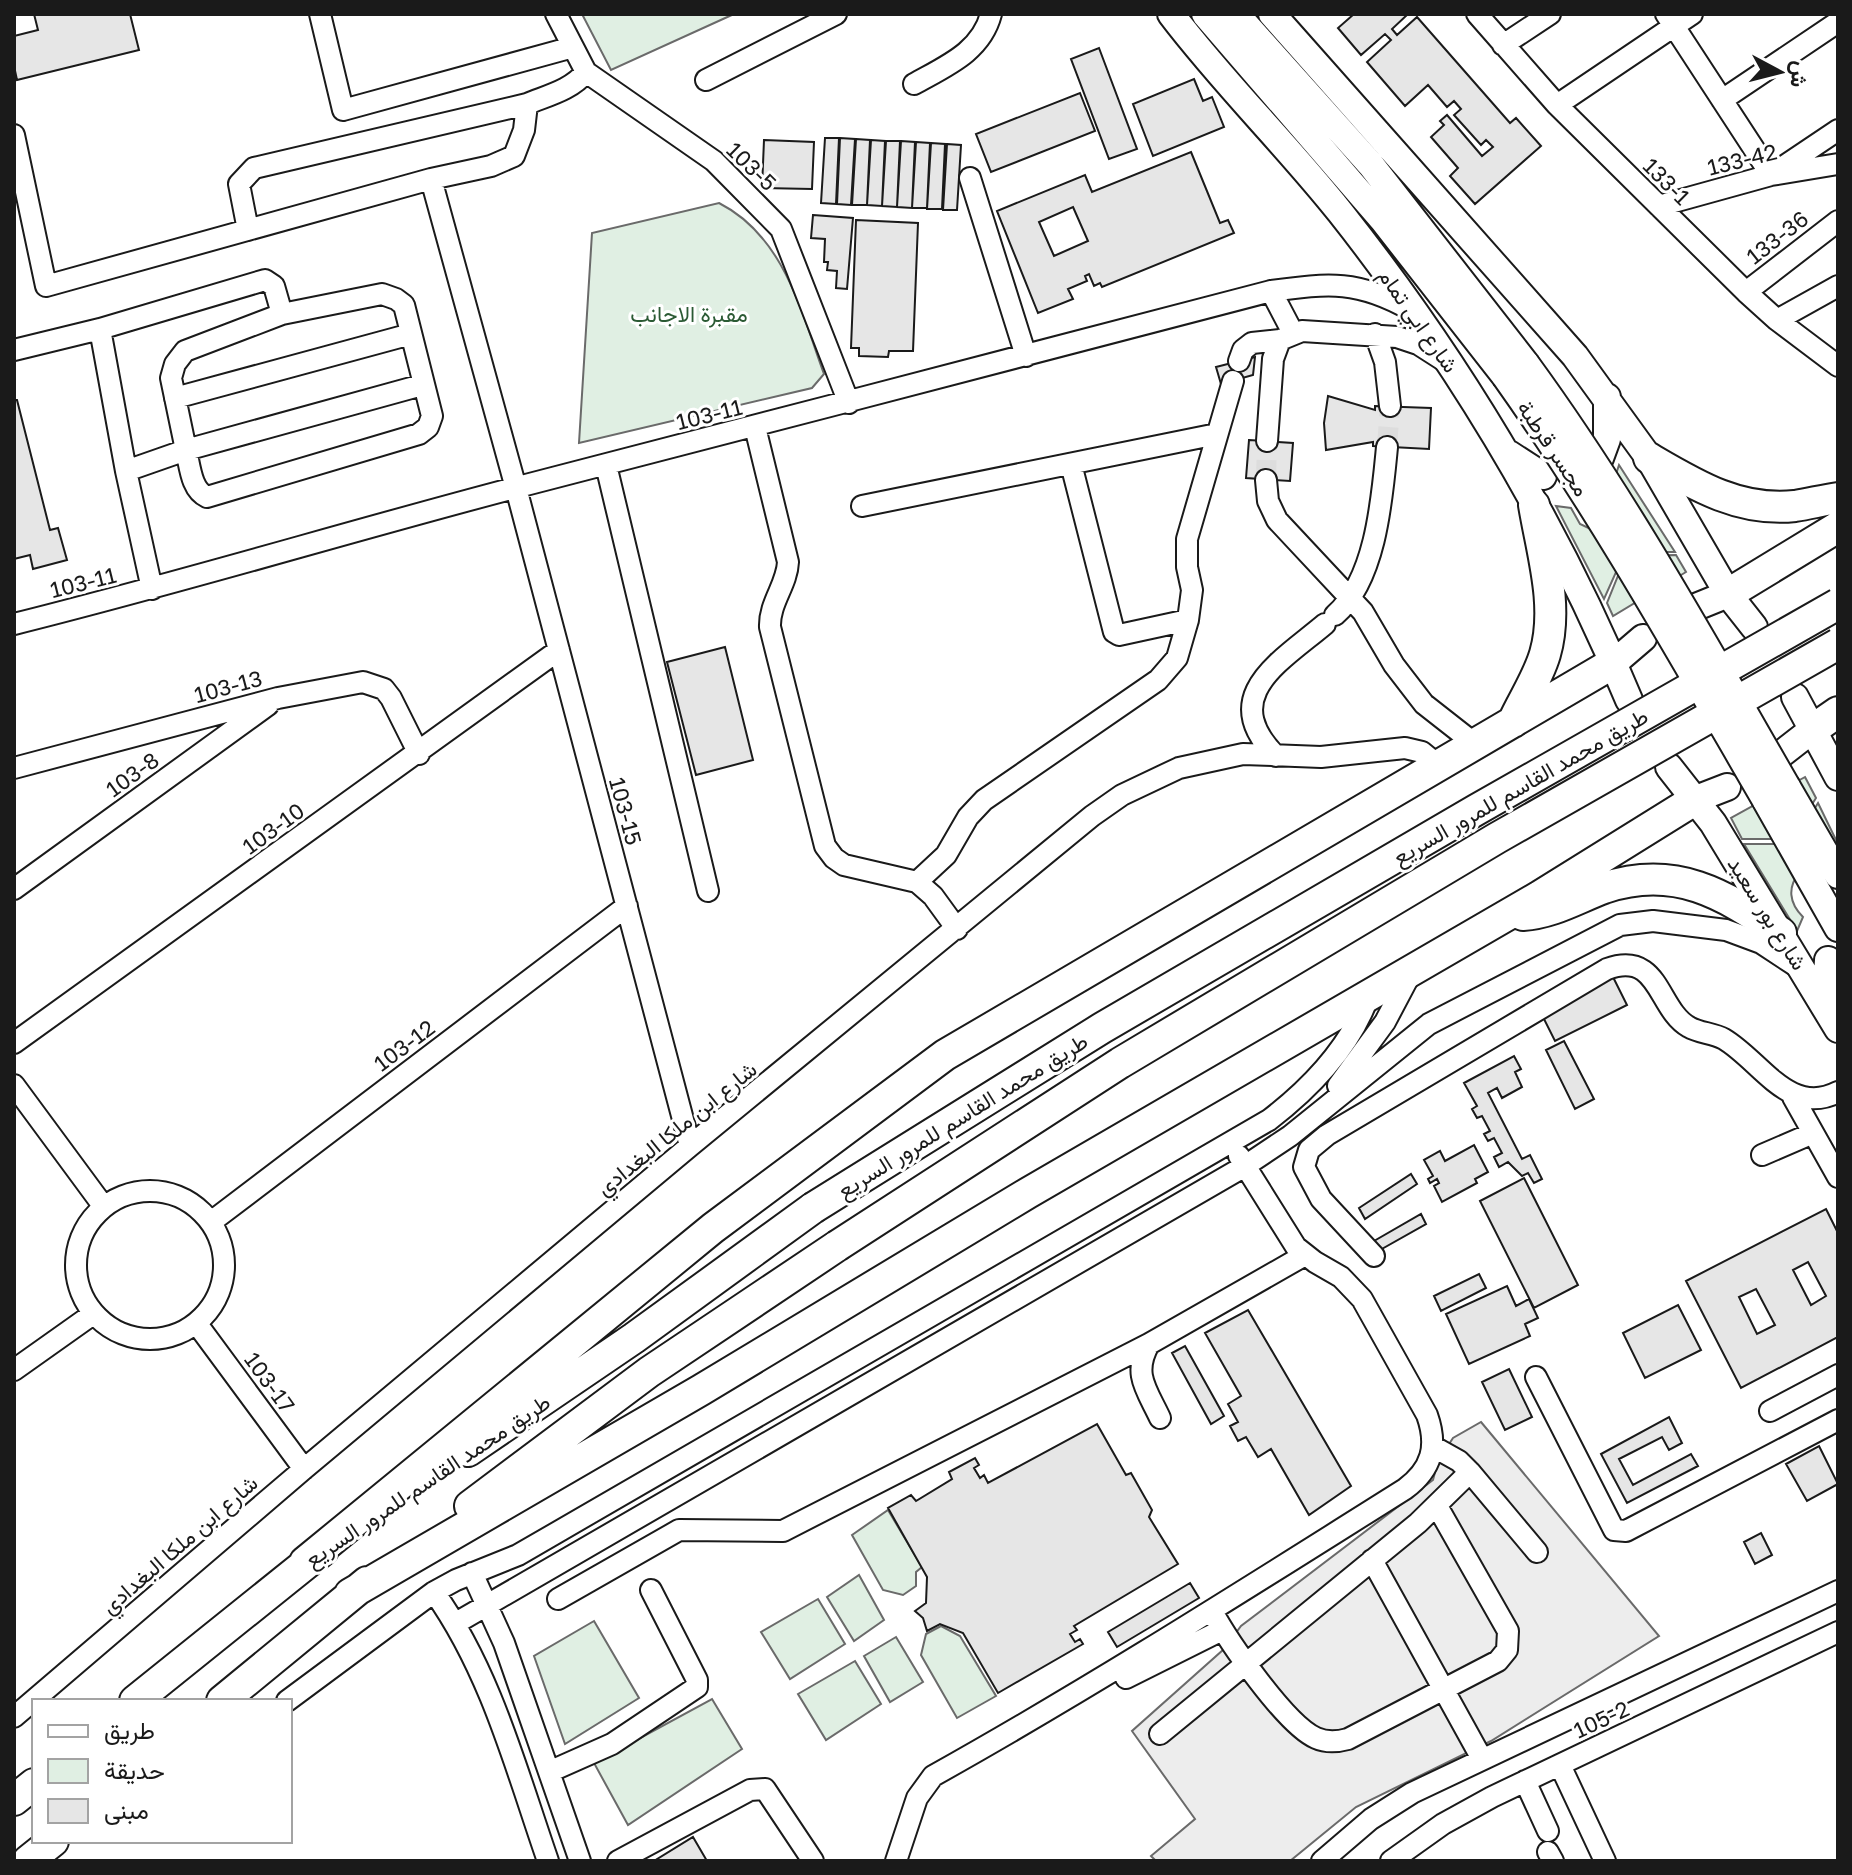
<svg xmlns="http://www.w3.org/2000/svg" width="1852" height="1875" viewBox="0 0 1852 1875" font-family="'Golos Text',Vazirmatn,sans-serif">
<rect width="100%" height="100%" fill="#fff"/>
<!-- green -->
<path fill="#e0efe3" stroke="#6a6a6a" stroke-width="2" d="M582 14H734L611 70Z
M719 203C784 236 801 311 824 374L812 388 579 443 592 233Z
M1619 465 1675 552H1625L1604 599 1556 506 1571 508 1580 524 1597 532Z
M1676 555 1686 572 1613 616 1607 603 1626 556Z
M1805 777 1816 798 1790 839H1742L1731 818Z
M1818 803 1838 844V872H1800C1787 887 1789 903 1803 917L1797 931 1744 844H1793Z
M888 1510 922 1567 916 1572V1586L903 1595 883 1590 852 1535Z
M859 1575 884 1620 854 1641 827 1597Z
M818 1599 845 1644 790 1679 761 1632Z
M594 1621 639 1698 565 1744 534 1656Z
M941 1626 960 1636 996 1696 957 1718 921 1655 926 1634Z
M896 1637 923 1682 890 1702 864 1656Z
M855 1661 881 1704 826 1740 798 1694Z
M712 1699 742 1749 628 1825 594 1763Z"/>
<!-- parking -->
<path fill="#ededed" stroke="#6a6a6a" stroke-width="2" d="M1481 1422 1659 1636 1491 1741 1356 1807 1290 1861H1156L1151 1856 1195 1819 1132 1731 1224 1649 1241 1626 1433 1480 1438 1461 1453 1438Z"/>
<!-- building -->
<path fill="#e6e6e6" stroke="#1a1a1a" stroke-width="2" fill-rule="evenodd" d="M34 14H130L139 50 17 80 14 66V36L38 30Z
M1354 14H1408L1392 29 1397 35 1417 17 1510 123 1516 118 1541 146 1475 204 1450 176 1458 168 1431 137 1444 125 1440 121 1447 115 1482 156 1493 147 1486 140 1481 145 1454 115 1461 109 1454 101 1447 107 1428 85 1405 106 1367 62 1391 40 1385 34 1361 55 1338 28Z
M1099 48 1137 149 1109 159 1071 59Z
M1194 79 1203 101 1212 97 1224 127 1153 156 1133 104Z
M1080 93 1095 131 991 172 976 134Z
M825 138H839L836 204 821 203Z
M840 138 855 139 851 205 837 204Z
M856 139 870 140 867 205H852Z
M764 140 814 142 812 189 762 188Z
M871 140 885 141 882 206 867 205Z
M886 141H900L897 207 882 206Z
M901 141 915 142 912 208 897 207Z
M916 142 930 143 927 208H912Z
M931 143 945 144 942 209H927Z
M947 144 961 145 957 210H943Z
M1191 152 1220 223 1228 220 1234 233 1102 287 1100 283 1094 286 1089 274 1085 276 1087 281 1068 289 1073 299 1038 313 997 211 1085 175 1092 192ZM1073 207 1088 241 1054 256 1039 222Z
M813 215 853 218 847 289 836 288 837 271 827 270 828 262H824L825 239 811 238Z
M856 220 918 223 913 351H889L888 357 859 356V348H851Z
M1255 357 1253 375 1221 384 1216 367Z
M1328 396 1375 410V406L1431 408 1429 449 1373 446V442L1326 450 1324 423Z
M14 400H17L50 530 58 528 67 560 33 569 30 555 14 559Z
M1249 440 1293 443 1290 481 1246 478Z
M725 647 753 760 696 775 667 662Z
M1613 977 1627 1005 1555 1041 1541 1013Z
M1564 1041 1594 1099 1575 1109 1546 1050Z
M1514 1056 1521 1069 1515 1072 1522 1087 1502 1098 1497 1088 1488 1093 1522 1159 1530 1155 1542 1179 1534 1183 1528 1173 1522 1176 1508 1162 1499 1167 1494 1157 1502 1153 1494 1138 1488 1141 1484 1134 1490 1131 1482 1116 1477 1118 1472 1109 1477 1106 1464 1083Z
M1474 1145 1488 1172 1475 1179 1477 1183 1442 1202 1434 1186 1439 1183 1437 1179 1430 1183 1428 1179 1433 1176 1424 1160 1440 1151 1445 1161Z
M1411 1174 1417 1184 1365 1219 1359 1208Z
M1524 1178 1578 1285 1534 1308 1480 1201Z
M1826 1209 1838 1233V1337L1741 1388 1686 1281ZM1808 1262 1826 1296 1811 1305 1793 1270ZM1756 1289 1775 1325 1757 1334 1739 1297Z
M1421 1214 1426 1224 1380 1250 1374 1241Z
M1479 1274 1486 1288 1441 1311 1434 1296Z
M1507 1286 1516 1306 1529 1299 1538 1318 1525 1324 1530 1336 1469 1364 1446 1314Z
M1678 1305 1701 1350 1645 1378 1623 1333Z
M1248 1310 1351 1486 1309 1515 1271 1449 1258 1457 1246 1437 1238 1441 1230 1426 1238 1422 1228 1404 1241 1396 1205 1333Z
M1185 1346 1224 1416 1211 1424 1172 1353Z
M1509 1369 1532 1417 1505 1430 1482 1382Z
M1669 1417 1682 1443 1669 1450 1662 1437 1619 1459 1633 1485 1691 1454 1698 1466 1627 1503 1601 1454Z
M1097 1424 1126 1475 1131 1473 1152 1510 1149 1517 1178 1564 1074 1626 1077 1630 1070 1634 1075 1642 1080 1639 1083 1644 998 1693 963 1633 940 1624 927 1631 923 1618 915 1611 926 1603 927 1577 888 1508 911 1495 916 1501 952 1479 949 1472 975 1458 979 1465 974 1468 980 1478 984 1475 988 1483Z
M1819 1446 1838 1484 1807 1501 1786 1464Z
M1761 1533 1772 1555 1755 1564 1744 1542Z
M1190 1583 1199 1598 1117 1647 1108 1632Z
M693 1837 707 1861H654Z"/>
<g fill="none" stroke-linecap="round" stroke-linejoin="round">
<!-- minor-tunnel -->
<path stroke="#ddd" stroke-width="20" stroke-dasharray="20 10" stroke-linecap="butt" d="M1387 447 1390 406
M1266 480 1267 441"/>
<!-- minor casing -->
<g stroke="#1a1a1a" stroke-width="24">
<path id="minor" d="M320 14 343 110 573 47
M556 14 586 72 714 161 781 229 849 403
M1477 14 1557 105 1746 292 1777 320 1838 366
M1666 14 1771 175 1838 130
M1503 45 1550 14
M706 80 836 14
M914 84C946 66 981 52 991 14
M1722 100 1838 22
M1557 105 1692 14
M14 135 46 286 431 179 491 166 514 156 524 130 527 104C549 95 571 90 586 72
M970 178 1026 356
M431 179 516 488 690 1146
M1659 206 1771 175 1838 164
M248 230 239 184 254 168 527 104
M1271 291 1293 333
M1746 292 1838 221
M1777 320 1838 286
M100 329 126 471 152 589
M1375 334 1385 362 1390 406
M14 350 100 329 265 280 274 286 282 314
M1239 361 1243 350 1252 343 1280 340 1302 331 1397 337 1418 344 1443 360
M175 398 411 334
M755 427 788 562C787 585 769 603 770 627L825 846 834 858 844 865 917 882 933 896 957 929
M1267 441 1273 359 1280 340
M1071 464 1114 632 1119 635 1188 620
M606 465 708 891
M126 471 186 450C190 466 191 490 207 497L419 434 428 427 432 416 404 305 396 299 382 294 282 314 185 351 175 364 171 378 186 450 422 385
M1266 480 1268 501 1277 520 1363 612 1394 665 1424 704 1475 744
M862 506 1217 434
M1335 615C1376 579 1382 499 1387 447
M14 624C183 582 350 531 518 487 769 421 1020 358 1271 291 1330 283 1358 280 1411 310
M1276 756C1217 696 1280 662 1325 624
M14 768 278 698 363 682 384 689 391 698 419 754
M917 882 946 855 968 817 984 800 1158 680 1177 658 1188 620 1192 590 1187 567V539L1233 381
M14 889 268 705
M14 1043 559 650
M14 1085 104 1207
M1338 1086 1385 1022 1413 969
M1793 1097 1838 1177
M1762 1155 1813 1133
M76 1265a74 74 0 1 1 148 0a74 74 0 1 1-148 0Z
M211 1222 627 906
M1374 1256 1321 1199 1304 1167 1309 1150 1327 1135 1607 969C1660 950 1657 1009 1689 1027 1699 1033 1713 1033 1724 1039 1761 1061 1789 1117 1838 1092
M197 1324 304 1469
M14 1370 93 1314
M1536 1377 1614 1530 1626 1531 1838 1420
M1770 1411 1838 1375
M1160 1418C1147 1390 1132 1374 1149 1344L1305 1255
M1434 1447 1459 1461 1470 1472 1537 1552
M1372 1560 1482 1759
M472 1573 504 1643 580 1861
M434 1592C491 1672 516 1769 548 1861
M558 1599 679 1530 783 1531 1149 1344
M1212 1611C1228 1641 1286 1725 1316 1738 1327 1743 1337 1742 1348 1739L1498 1661 1507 1650 1508 1631 1437 1506
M456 1623 1245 1166 1290 1136 1429 1024 1620 925 1653 921 1726 930 1761 943 1796 966
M1126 1678 1222 1630
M287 1701 434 1592 456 1580 518 1555 1269 1120C1312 1087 1351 1046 1369 995
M14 1717 304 1469 690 1146 1092 816 1122 795 1179 768 1243 754 1321 757 1405 748 1422 752 1439 766
M1160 1734 1418 1523 1470 1472
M1560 1765 1605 1861
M549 1772 612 1744 697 1687V1680L651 1590
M1525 1781 1548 1831
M1548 1852 1553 1861
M618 1861 750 1790 765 1789 813 1861
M896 1861 917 1798 933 1776C1094 1686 1249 1587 1405 1489 1432 1469 1438 1446 1427 1415L1362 1299 1341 1277 1315 1262 1296 1247 1239 1156
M1322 1861 1371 1819 1412 1793 1838 1591
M1391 1861 1443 1824 1492 1797 1838 1632"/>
</g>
<!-- major casing -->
<g stroke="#1a1a1a" stroke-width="30">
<path id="major" d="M1171 14C1224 84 1286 144 1340 212 1457 360 1557 526 1629 700
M1205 14 1383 220 1505 376
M1236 14 1371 165 1526 364
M1272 14 1575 356 1649 458 1728 594 1754 627
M1509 454 1543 476
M1600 458 1607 439V397
M1691 609 1728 594
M1615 662 1643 638
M1795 697 1838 777
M1776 758 1812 730
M1669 767 1713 823 1838 1029
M1787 787 1838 875
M1696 799 1727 787
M1765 799 1838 928
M1825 1006 1828 960"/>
</g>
<!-- highway casing -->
<g stroke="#1a1a1a" stroke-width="34">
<path id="highway" d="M1649 458C1695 485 1739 512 1795 506 1809 504 1823 500 1838 498
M1728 594 1838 527
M1513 722C1523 700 1538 678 1545 654 1559 606 1542 553 1534 505
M1812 730 1838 712
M1523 915C1553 913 1577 898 1604 888 1675 864 1724 894 1781 933
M468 1451 634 1338 813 1208
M470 1506 649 1372 837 1246
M305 1562 713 1228 945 1055 1615 662
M350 1594 701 1390 1028 1193 1540 896 1696 799
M135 1701 323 1550
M222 1701 367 1582
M14 1800 34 1784
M28 1861 53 1841"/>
</g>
<!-- minor -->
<use href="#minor" stroke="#fff" stroke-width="20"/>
<!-- major -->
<use href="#major" stroke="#fff" stroke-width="26"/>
<!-- highway -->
<use href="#highway" stroke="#fff" stroke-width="30"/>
<!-- major-bridge casing -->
<g stroke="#1a1a1a" stroke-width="30" stroke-linecap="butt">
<path id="major-bridge" d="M1526 364C1624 498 1704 643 1787 787
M1505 376C1601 511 1682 656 1765 799"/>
</g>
<!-- highway-bridge casing -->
<g stroke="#1a1a1a" stroke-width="34" stroke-linecap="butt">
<path id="highway-bridge" d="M813 1208 1102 1028 1476 810 1838 604
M837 1246 1120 1063 1497 838 1838 644"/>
</g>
<!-- major-bridge -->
<use href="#major-bridge" stroke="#fff" stroke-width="26"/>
<!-- highway-bridge -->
<use href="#highway-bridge" stroke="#fff" stroke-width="30"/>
</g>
<g text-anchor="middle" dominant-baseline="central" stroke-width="6" stroke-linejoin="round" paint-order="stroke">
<!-- street labels -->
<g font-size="22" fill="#1a1a1a" stroke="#fff">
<text transform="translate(1742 159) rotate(-14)">133-42</text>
<text transform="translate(752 166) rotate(44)">103-5</text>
<text transform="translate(1667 181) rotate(45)">133-1</text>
<text transform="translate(1777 237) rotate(-38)">133-36</text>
<text transform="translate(1419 320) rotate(55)">شارع ابي تمام</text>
<text transform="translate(709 414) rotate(-14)">103-11</text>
<text transform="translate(1554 448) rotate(56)">مجسر قرطبة</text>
<text transform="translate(83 582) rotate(-14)">103-11</text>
<text transform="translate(228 686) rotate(-15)">103-13</text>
<text transform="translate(132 774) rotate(-36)">103-8</text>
<text transform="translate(1520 786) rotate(-30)">طريق محمد القاسم للمرور السريع</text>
<text transform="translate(626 811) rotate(75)">103-15</text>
<text transform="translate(273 828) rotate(-36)">103-10</text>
<text transform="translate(1768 913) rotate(58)">شارع بور سعيد</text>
<text transform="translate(404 1045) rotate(-37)">103-12</text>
<text transform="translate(962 1115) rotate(-32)">طريق محمد القاسم للمرور السريع</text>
<text transform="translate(676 1128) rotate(-39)">شارع ابن ملكا البغدادي</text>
<text transform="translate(270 1382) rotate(54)">103-17</text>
<text transform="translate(427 1480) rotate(-34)">طريق محمد القاسم للمرور السريع</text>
<text transform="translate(179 1544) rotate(-41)">شارع ابن ملكا البغدادي</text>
<text transform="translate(1601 1719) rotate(-25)">105-2</text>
</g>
<!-- park labels -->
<g font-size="22" fill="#2b5a34" stroke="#fff">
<text x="689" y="313">مقبرة الاجانب</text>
</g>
</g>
<!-- border -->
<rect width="1852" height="1875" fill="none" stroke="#1a1a1a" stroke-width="32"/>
<!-- legend -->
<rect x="32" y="1699" width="260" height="144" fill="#ffffff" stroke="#a3a3a3" stroke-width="2"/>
<rect x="48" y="1725" width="40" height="12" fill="#ffffff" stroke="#a3a3a3" stroke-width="2"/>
<text x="104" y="1739" font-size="24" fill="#1a1a1a">طريق</text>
<rect x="48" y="1759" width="40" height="24" fill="#e0efe3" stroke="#a3a3a3" stroke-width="2"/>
<text x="104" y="1779" font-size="24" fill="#1a1a1a">حديقة</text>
<rect x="48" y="1799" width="40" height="24" fill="#e6e6e6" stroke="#a3a3a3" stroke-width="2"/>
<text x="104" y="1819" font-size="24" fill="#1a1a1a">مبنى</text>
<!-- north arrow -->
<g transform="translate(1780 72) rotate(97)" stroke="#ffffff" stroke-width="6" paint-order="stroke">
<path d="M0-6L14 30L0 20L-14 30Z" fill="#1a1a1a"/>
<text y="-12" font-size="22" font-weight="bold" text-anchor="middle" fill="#1a1a1a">ش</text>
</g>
</svg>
